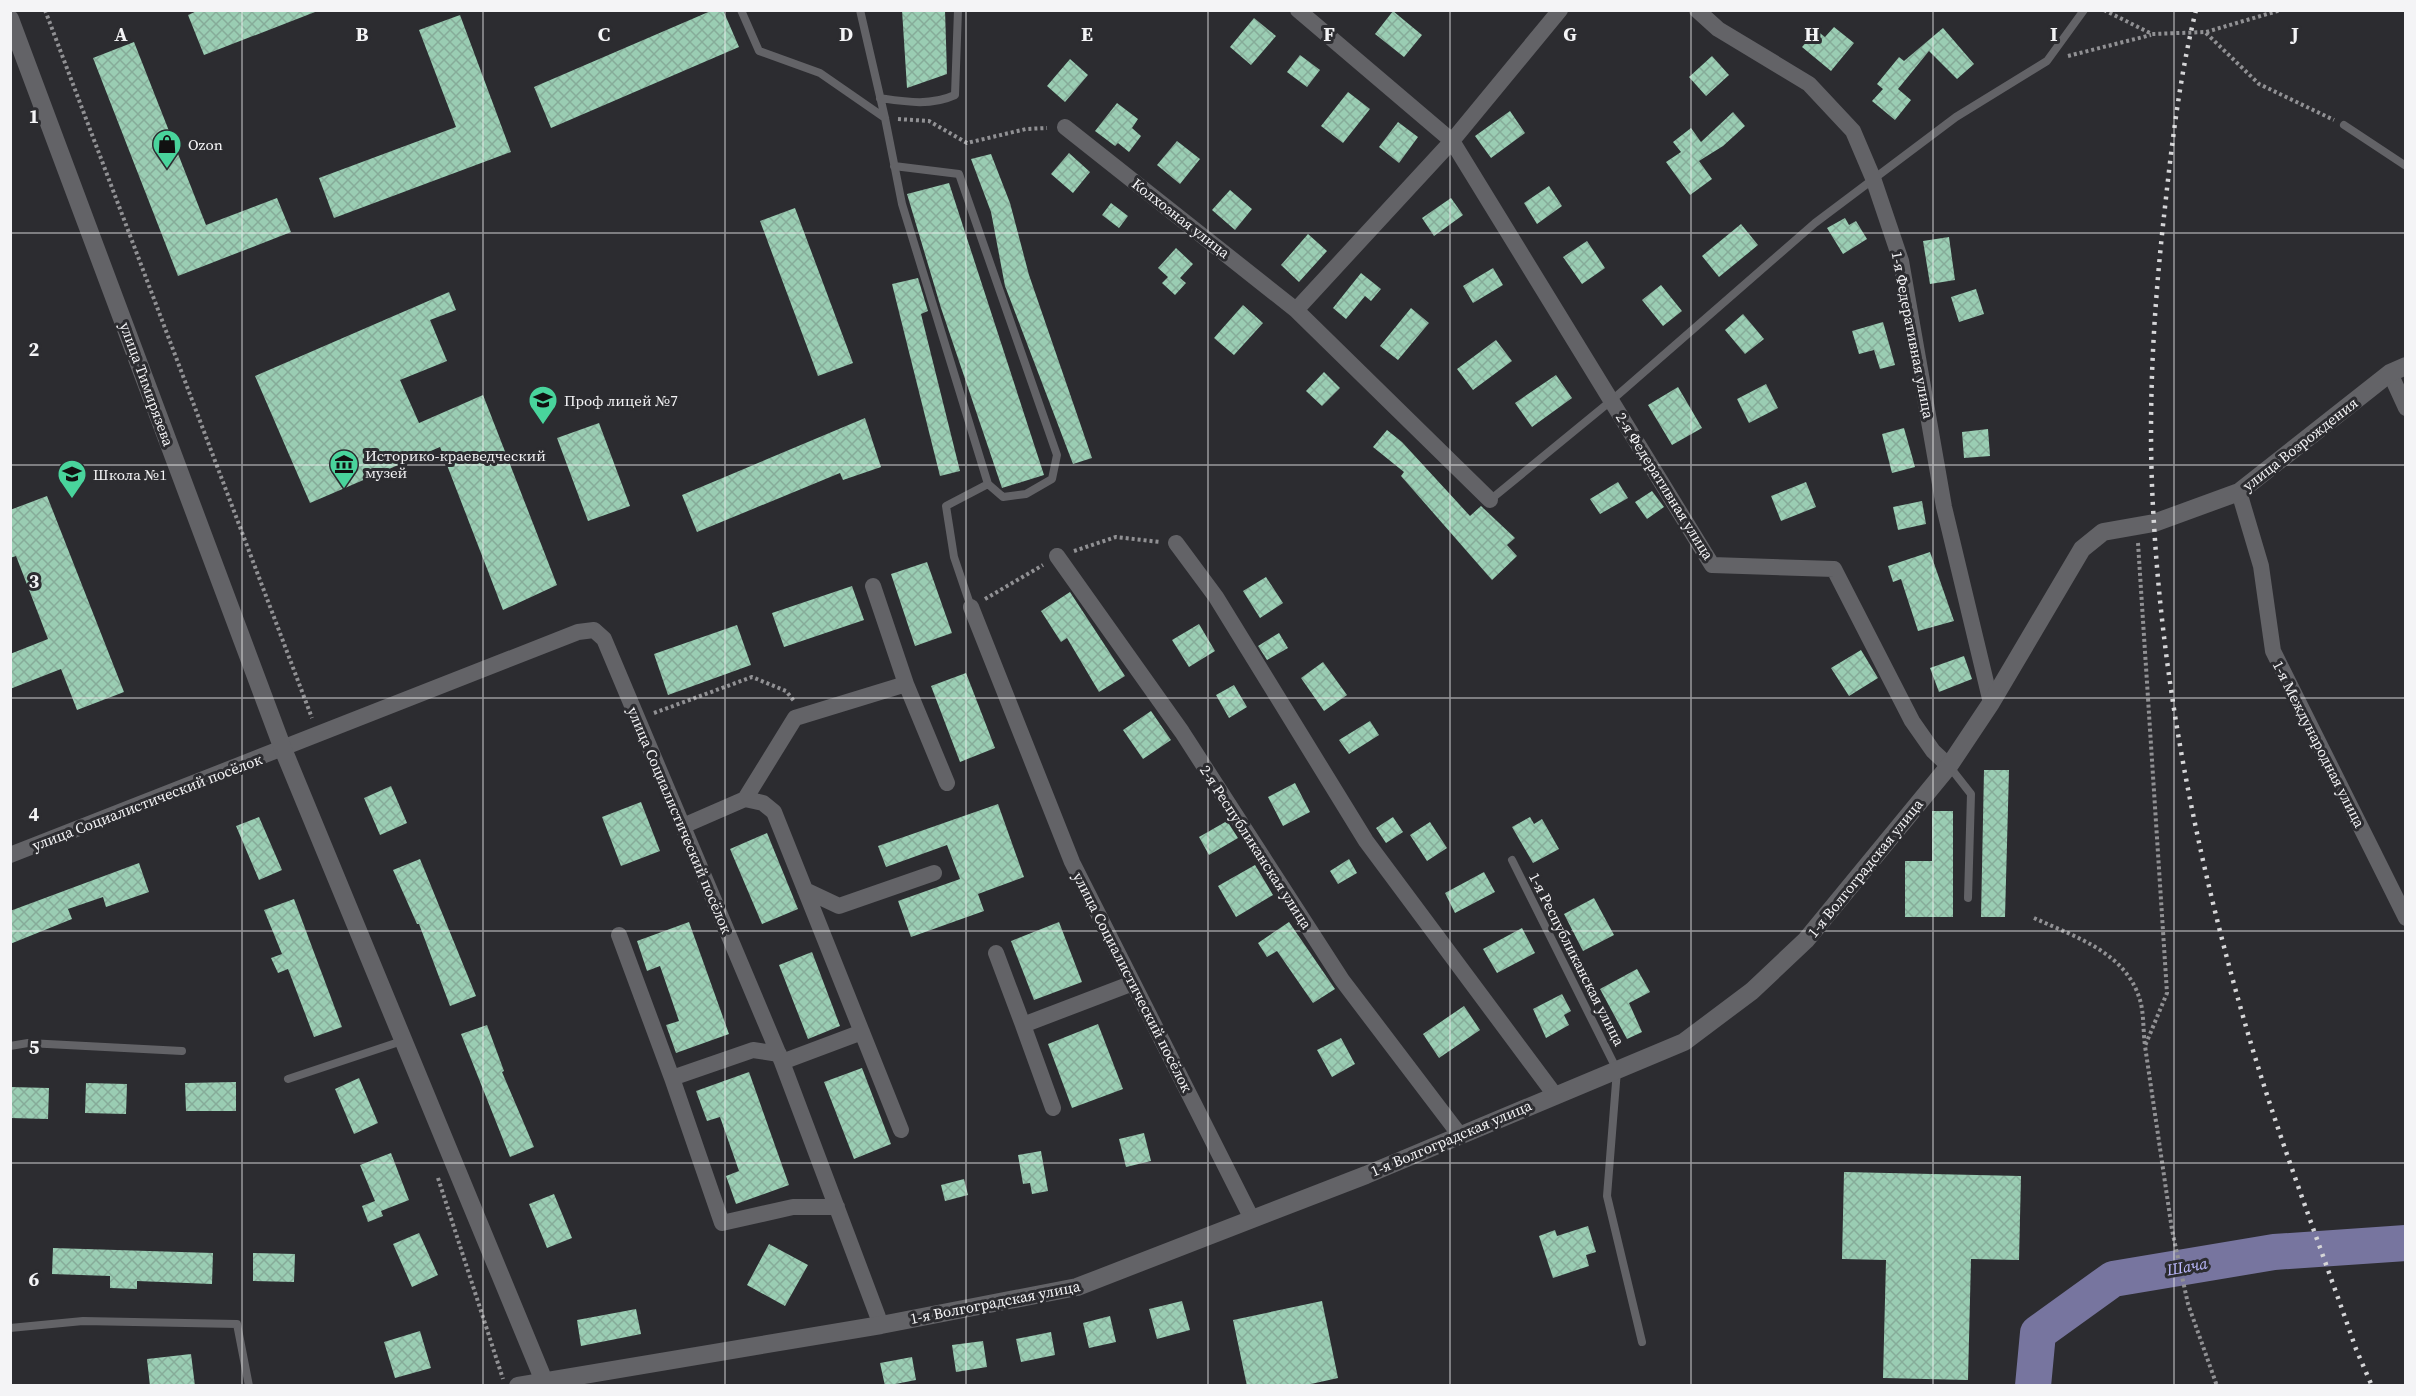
<svg xmlns="http://www.w3.org/2000/svg" width="2416" height="1396" viewBox="0 0 2416 1396" font-family="'Source Serif 4',serif">
<defs>
<pattern id="building-cross-hatch" width="8" height="8" patternUnits="userSpaceOnUse" patternTransform="scale(1.5)"><rect width="8" height="8" fill="#9acdb3"/><path d="M0 0l8 8M0 8l8-8" fill="none" stroke="#86ac99"/></pattern>
</defs>
<rect width="100%" height="100%" fill="#2c2c30"/>
<g fill="none" stroke-linecap="round" stroke-linejoin="round">
<!-- river -->
<path stroke="#77759f" stroke-width="36" d="M2033 1386 2038 1333 2113 1279 2274 1252 2406 1243"/>
</g>
<!-- building -->
<path fill="url(#building-cross-hatch)" d="M199 10H315V12L204 55 188 15Z
M713 10H723L739 47 551 128 534 87Z
M902 10H945L947 74 907 88Z
M1393 11 1422 35 1404 57 1375 34Z
M460 15 511 152 334 218 319 178 456 127 419 30Z
M1254 18 1276 36 1251 65 1230 47Z
M1834 27 1854 43 1831 71 1802 47 1816 30 1825 37Z
M1943 28 1974 64 1957 79 1929 51 1898 89 1911 100 1895 120 1872 101 1883 89 1877 84 1899 57 1904 61Z
M134 42 206 225 277 198 291 232 178 276 93 58Z
M1300 55 1320 70 1307 87 1287 72Z
M1712 56 1729 75 1706 96 1689 77Z
M1070 59 1088 75 1065 102 1047 86Z
M1348 92 1370 109 1343 143 1321 126Z
M1117 103 1138 119 1132 128 1141 136 1129 152 1118 143 1115 146 1095 131Z
M1510 111 1525 133 1491 158 1475 136Z
M1733 112 1745 126 1723 146 1699 161 1712 179 1690 195 1666 162 1681 152 1673 142 1691 128 1701 142Z
M1398 122 1418 137 1399 163 1379 147Z
M1177 141 1200 159 1180 184 1157 165Z
M1069 153 1090 172 1073 193 1051 174Z
M991 154 1010 203 1029 275 1092 458 1073 464 1005 286 991 212 971 159Z
M949 183 1044 475 1002 488 941 308 907 194Z
M1549 186 1562 206 1537 224 1524 203Z
M1230 190 1252 209 1235 230 1212 210Z
M1451 198 1463 215 1434 236 1422 218Z
M1111 203 1128 216 1119 228 1102 215Z
M795 208 853 363 818 376 760 221Z
M1845 218 1849 225 1856 221 1867 239 1843 254 1827 228Z
M1741 224 1758 245 1719 277 1702 256Z
M1308 234 1327 251 1299 282 1281 265Z
M1949 237 1955 280 1930 284 1923 241Z
M1587 241 1605 268 1582 284 1563 257Z
M1176 248 1193 264 1180 278 1186 283 1175 295 1162 283 1168 277 1158 268Z
M1493 268 1503 285 1473 303 1463 286Z
M1361 273 1381 289 1371 301 1365 296 1346 319 1333 308Z
M918 278 928 311 921 314 960 471 940 476 892 284Z
M1661 285 1682 311 1663 326 1642 300Z
M1976 289 1984 314 1959 322 1951 297Z
M449 292 456 310 430 320 447 361 400 380 419 423 483 395 557 585 503 610 440 447 310 503 255 376Z
M1243 305 1263 323 1234 355 1214 338Z
M1411 308 1429 323 1398 360 1380 346Z
M1743 314 1764 339 1745 354 1725 330Z
M1883 322 1895 365 1880 369 1874 350 1859 354 1852 331Z
M1496 340 1512 361 1473 390 1457 369Z
M1324 372 1340 388 1322 406 1306 391Z
M1556 375 1572 398 1532 427 1515 403Z
M1766 384 1778 408 1749 423 1737 399Z
M1678 387 1702 428 1672 445 1648 405Z
M865 418 881 467 843 480 840 473 697 532 682 495Z
M599 423 630 506 588 521 557 438Z
M1904 428 1915 467 1892 473 1882 434Z
M1988 429 1990 456 1964 458 1962 432Z
M1387 430 1402 442 1470 516 1481 506 1515 538 1507 545 1517 556 1492 580 1401 476 1404 472 1373 447Z
M1618 482 1628 498 1600 514 1590 499Z
M1806 482 1816 507 1781 521 1771 496Z
M1652 491 1664 507 1647 519 1635 502Z
M47 496 124 692 77 710 61 669 10 689V654L48 639 16 556 10 558V510Z
M1922 501 1926 524 1898 530 1893 507Z
M1930 552 1954 621 1918 631 1901 579 1893 582 1888 566Z
M927 562 952 633 915 646 891 574Z
M1266 577 1283 603 1260 618 1243 591Z
M852 586 864 620 784 647 772 613Z
M1070 592 1125 676 1099 692 1067 638 1061 642 1041 611Z
M1199 624 1215 651 1189 667 1172 640Z
M737 625 751 665 668 695 654 654Z
M1279 633 1288 648 1267 660 1258 646Z
M1861 650 1878 678 1849 696 1831 668Z
M1964 656 1972 679 1939 692 1930 668Z
M1323 662 1347 695 1324 711 1301 678Z
M966 673 995 748 960 762 931 686Z
M1234 685 1247 707 1229 718 1216 695Z
M1151 711 1171 740 1143 759 1123 730Z
M1370 721 1379 735 1349 754 1339 740Z
M1984 770H2009L2005 917H1981Z
M1295 783 1310 812 1283 826 1268 797Z
M391 786 407 823 380 835 364 798Z
M641 802 660 851 621 866 602 817Z
M998 804 1024 877 978 894 984 911 911 937 898 901 960 879 947 845 886 867 878 846Z
M1932 811H1953V917H1905V861H1932Z
M259 817 282 870 259 880 236 826Z
M1393 817 1403 832 1386 843 1376 828Z
M1530 817 1534 824 1542 819 1559 849 1533 863 1512 827Z
M1227 821 1238 838 1209 855 1199 837Z
M1430 822 1447 848 1427 861 1410 835Z
M767 833 798 909 762 924 730 849Z
M420 859 476 996 450 1006 419 924H417L393 870Z
M1349 859 1357 873 1338 884 1330 871Z
M139 863 149 892 106 907 103 897 68 909 72 919 10 944V911Z
M1255 865 1273 895 1236 917 1218 886Z
M1484 872 1495 892 1455 913 1445 893Z
M1594 898 1614 935 1583 951 1564 914Z
M294 899 342 1027 314 1037 288 969 278 973 271 958 282 954 264 910Z
M689 922 729 1034 676 1053 666 1025 679 1021 660 966 647 971 637 941Z
M1059 922 1082 982 1034 1000 1011 941Z
M1289 922 1335 989 1313 1003 1277 951 1267 957 1258 943Z
M1522 928 1535 953 1497 973 1483 949Z
M812 952 840 1026 808 1039 779 965Z
M1637 969 1650 992 1629 1003 1642 1032 1627 1039 1600 989Z
M1562 994 1571 1011 1564 1015 1569 1025 1546 1038 1533 1009Z
M1464 1006 1480 1030 1439 1058 1423 1034Z
M1098 1024 1123 1089 1072 1108 1048 1044Z
M487 1025 504 1071 502 1072 534 1147 510 1157 461 1034Z
M1341 1038 1355 1064 1332 1077 1317 1050Z
M862 1068 891 1144 854 1159 824 1082Z
M749 1072 789 1185 736 1204 726 1176 739 1171 720 1117 707 1121 696 1091Z
M359 1078 378 1123 354 1134 335 1089Z
M236 1082V1111H186L185 1083Z
M86 1083 127 1084 126 1114 85 1113Z
M10 1087 49 1088 48 1119 10 1118Z
M1144 1133 1151 1161 1126 1167 1119 1139Z
M1041 1151 1048 1191 1032 1194 1030 1183 1023 1184 1018 1155Z
M391 1153 409 1200 381 1211 383 1216 368 1222 362 1206 375 1201 360 1165Z
M1844 1172 2021 1176 2019 1260 1971 1259 1968 1380 1883 1378 1886 1260 1842 1259Z
M964 1179 968 1195 945 1201 941 1185Z
M554 1194 572 1238 547 1248 529 1204Z
M1588 1226 1596 1252 1586 1255 1589 1266 1553 1278 1539 1236 1555 1230 1557 1236Z
M419 1233 438 1275 412 1287 393 1244Z
M769 1244 808 1265 785 1306 747 1285Z
M53 1248 213 1253 212 1284 137 1281V1289L110 1288V1276L52 1274Z
M253 1253 295 1254 294 1282 253 1281Z
M1182 1301 1190 1330 1157 1339 1149 1309Z
M1322 1301 1338 1378 1302 1386H1247L1233 1320Z
M636 1309 641 1334 581 1346 577 1320Z
M1110 1316 1116 1342 1089 1348 1083 1323Z
M420 1331 431 1368 395 1378 384 1342Z
M1051 1332 1055 1355 1021 1362 1016 1339Z
M983 1341 987 1367 956 1372 952 1345Z
M191 1354 195 1386H150L147 1359Z
M912 1357 916 1380 885 1386 880 1363Z"/>
<g fill="none" stroke-linecap="round" stroke-linejoin="round">
<!-- path -->
<path stroke="#919194" stroke-width="4" stroke-dasharray="3 3" stroke-linecap="butt" d="M45 10 312 718
M2104 10 2152 34 2206 32 2281 10
M2206 33 2259 84 2334 120
M2068 56 2151 35
M898 119 929 121 967 143 1026 129 1047 128
M2138 543 2167 993 2145 1046 2172 1230 2188 1304 2217 1386
M1074 551 1116 537 1160 542
M985 599 1043 565
M654 713 752 677 786 691 794 701
M2034 918C2075 937 2126 952 2140 1000 2144 1013 2143 1031 2145 1046
M438 1178 503 1379"/>
<!-- service -->
<path stroke="#636367" stroke-width="8" d="M741 10 759 51 820 73 885 118
M860 10 885 118 902 204 988 484 946 506 954 557 971 607
M880 98C907 102 931 106 955 95L958 10
M2344 125 2406 166
M894 166 959 174 1057 455 1052 479 1026 494 1003 497 988 484
M1490 500 1612 400 1815 223 1956 117 2047 61 2084 10
M1949 766 1971 794 1968 898
M1512 860 1617 1070 1607 1196 1642 1342
M10 1046 28 1043 182 1051
M288 1079 402 1041
M10 1328 83 1321 237 1324 249 1386"/>
<!-- minor -->
<path stroke="#636367" stroke-width="16" d="M1298 10 1452 141 1712 565 1834 569 1912 721 1933 751 1949 766
M1697 10 1718 29 1809 84 1853 131 1873 178 1901 261 1944 507 1991 703
M1065 127 1296 310 1490 500
M1296 310 1452 141 1560 10
M2390 373 2406 408
M2239 492 2261 566 2273 651 2406 918
M1176 543 1216 597 1366 841 1555 1095
M1057 556 1182 732 1342 980 1459 1134
M873 586 906 684
M971 607 1072 862 1252 1219
M745 799 795 718 906 684 947 783
M683 826 745 799 763 803 774 812 901 1130
M10 855 578 632 594 630 604 639 782 1062 881 1325
M805 890 839 906 934 873
M619 935 672 1078 753 1050 779 1054
M996 953 1023 1025 1133 983
M1023 1025 1053 1108
M782 1062 862 1032
M672 1078 722 1223 793 1207H837"/>
<!-- tertiary -->
<path stroke="#636367" stroke-width="18" d="M10 19 283 749 544 1381
M518 1386 881 1325 1077 1287 1366 1175 1684 1042 1752 991 1806 940 1949 766 1991 703 2082 549 2103 532 2154 523 2239 492 2390 373 2406 366"/>
<!-- rail -->
<path stroke="#d5d5d7" stroke-width="4.5" stroke-dasharray="3 6" stroke-linecap="butt" d="M2196 10C2180 75 2172 142 2165 207 2153 312 2147 418 2154 524 2164 698 2200 870 2249 1037 2280 1142 2320 1245 2356 1349L2372 1386"/>
</g>
<!-- grid -->
<path fill="none" stroke="#f4f4f6" stroke-width="1.5" stroke-opacity="0.55" d="M242 10V1386M483 10V1386M725 10V1386M966 10V1386M1208 10V1386M1450 10V1386M1691 10V1386M1933 10V1386M2174 10V1386M10 233H2406M10 465H2406M10 698H2406M10 931H2406M10 1163H2406"/>
<!-- icons -->
<defs>
<g id="shop-pin" transform="scale(1.5)"><path d="M0 17L-7.5 6A9.5 9.5 0 1 1 7.5 6Z" fill="#49d49c" stroke="#2c2c30"/><path d="M-5-2.5h2.3a2.7 3.5 0 0 1 5.4 0H5L5.5 6h-11ZM-1.5-2.5h3a1.5 2.3 0 0 0-3 0Z" fill="#111"/></g>
<g id="university-pin" transform="scale(1.5)"><path d="M0 17L-7.5 6A9.5 9.5 0 1 1 7.5 6Z" fill="#49d49c" stroke="#2c2c30"/><path d="M0-5L7-2L0 1L-7-2ZM-4 1L0 2.5L4 1V4Q0 6-4 4Z" fill="#111"/></g>
<g id="museum-pin" transform="scale(1.5)"><path d="M0 17L-7.5 6A9.5 9.5 0 1 1 7.5 6Z" fill="#49d49c" stroke="#2c2c30"/><path d="M0-6L6-3V-2H-6V-3ZM-5-1h2V3h-2ZM-1-1h2V3h-2ZM3-1h2V3H3ZM-6 4H6V6H-6Z" fill="#111"/></g>
<g id="school-pin" transform="scale(1.5)"><path d="M0 17L-7.5 6A9.5 9.5 0 1 1 7.5 6Z" fill="#49d49c" stroke="#2c2c30"/><path d="M0-5L7-2L0 1L-7-2ZM-4 1L0 2.5L4 1V4Q0 6-4 4Z" fill="#111"/></g>
</defs>
<g fill-rule="evenodd">
<use href="#shop-pin" x="167" y="144"/>
<use href="#university-pin" x="543" y="400"/>
<use href="#museum-pin" x="344" y="464"/>
<use href="#school-pin" x="72" y="474"/>
</g>
<g text-anchor="middle" dominant-baseline="central" stroke-width="6" stroke-linejoin="round" paint-order="stroke">
<!-- poi labels -->
<g font-size="15" fill="#f4f4f6" stroke="#2c2c30" text-anchor="start">
<text x="188" y="144">Ozon</text>
<text x="564" y="400">Проф лицей №7</text>
<text x="365" y="455">Историко-краеведческий<tspan x="365" dy="17">музей</tspan></text>
<text x="93" y="474">Школа №1</text>
</g>
<!-- street labels -->
<g font-size="15" fill="#f4f4f6" stroke="#2c2c30">
<text transform="translate(1181 218) rotate(38)">Колхозная улица</text>
<text transform="translate(1913 335) rotate(79)">1-я Федеративная улица</text>
<text transform="translate(147 384) rotate(70)">улица Тимирязева</text>
<text transform="translate(2300 444) rotate(-38)">улица Возрождения</text>
<text transform="translate(1665 486) rotate(58)">2-я Федеративная улица</text>
<text transform="translate(2319 744) rotate(63)">1-я Международная улица</text>
<text transform="translate(147 802) rotate(-21)">улица Социалистический посёлок</text>
<text transform="translate(680 820) rotate(67)">улица Социалистический посёлок</text>
<text transform="translate(1256 847) rotate(57)">2-я Республиканская улица</text>
<text transform="translate(1865 868) rotate(-51)">1-я Волгоградская улица</text>
<text transform="translate(1577 959) rotate(63)">1-я Республиканская улица</text>
<text transform="translate(1133 982) rotate(63)">улица Социалистический посёлок</text>
<text transform="translate(1451 1138) rotate(-23)">1-я Волгоградская улица</text>
<text transform="translate(995 1302) rotate(-11)">1-я Волгоградская улица</text>
</g>
<!-- water labels -->
<g font-size="16" font-style="italic" fill="#bebbff" stroke="#2c2c30">
<text transform="translate(2187 1266) rotate(-10)">Шача</text>
</g>
</g>
<g font-size="20" text-anchor="middle" font-weight="bold" fill="#f4f4f6" stroke="#2c2c30" stroke-width="6" stroke-linejoin="round" paint-order="stroke">
<text x="121" y="41">A</text>
<text x="362" y="41">B</text>
<text x="604" y="41">C</text>
<text x="846" y="41">D</text>
<text x="1087" y="41">E</text>
<text x="1329" y="41">F</text>
<text x="1570" y="41">G</text>
<text x="1812" y="41">H</text>
<text x="2054" y="41">I</text>
<text x="2295" y="41">J</text>
<text x="34" y="123">1</text>
<text x="34" y="356">2</text>
<text x="34" y="588">3</text>
<text x="34" y="821">4</text>
<text x="34" y="1054">5</text>
<text x="34" y="1286">6</text>
</g>
<!-- border -->
<rect width="2416" height="1396" fill="none" stroke="#f4f4f6" stroke-width="24"/>
</svg>
